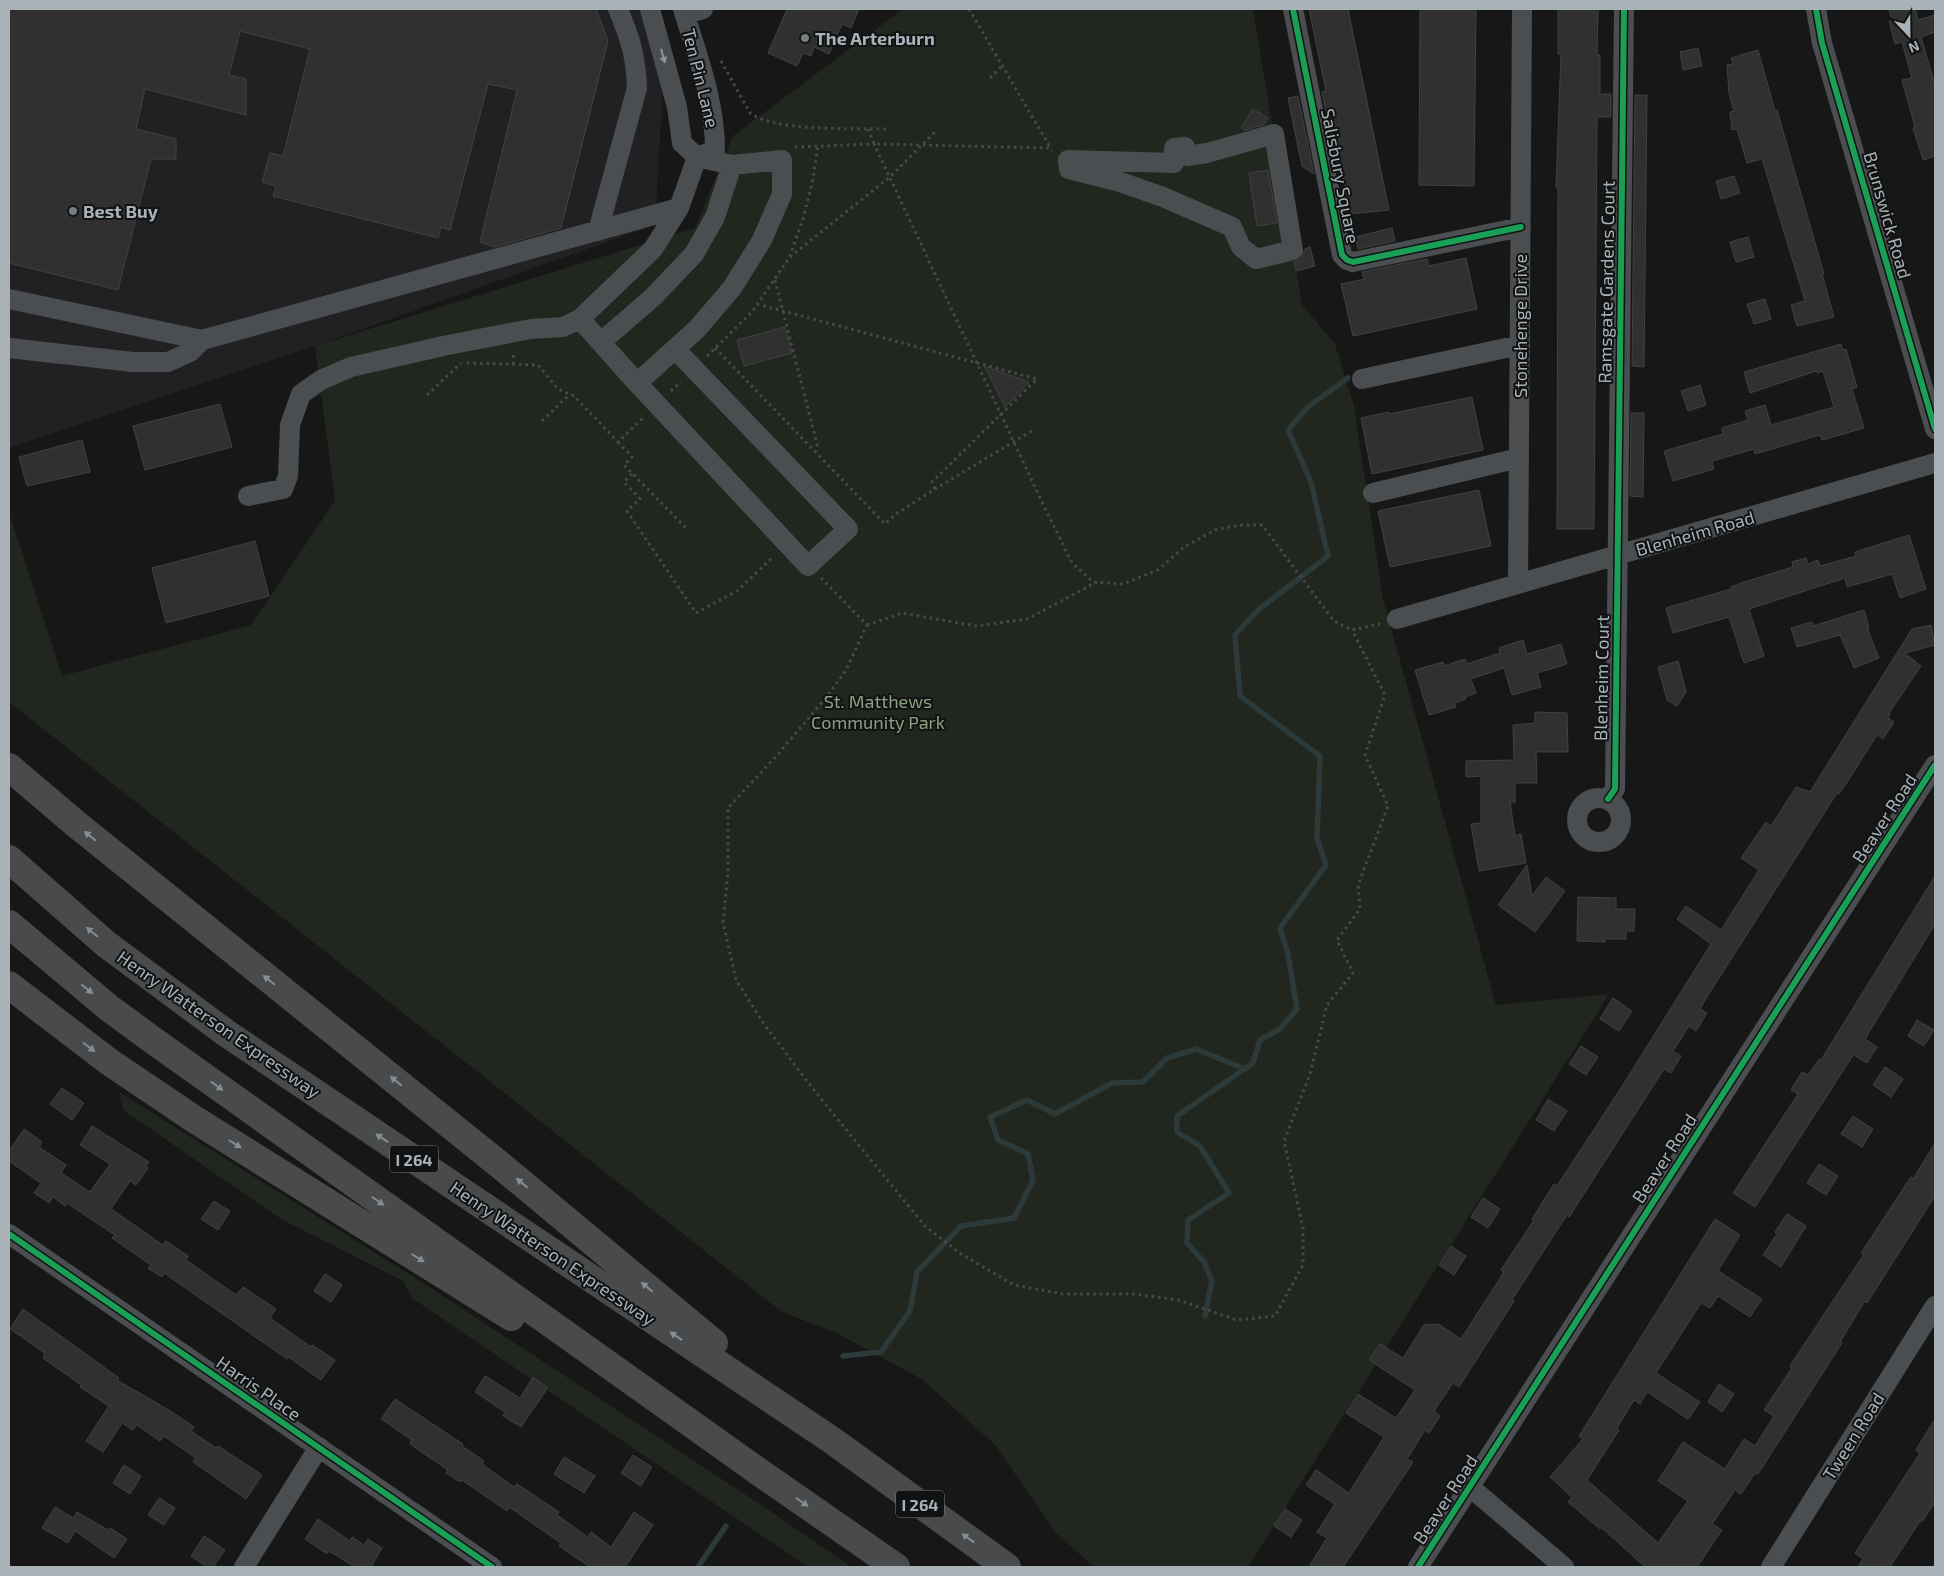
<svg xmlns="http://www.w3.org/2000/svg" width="1944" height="1576" viewBox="0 0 1944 1576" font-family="'Exo 2',sans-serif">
<rect width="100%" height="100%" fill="#171717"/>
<path fill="#212123" d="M9,9H643L663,84L655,225L315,346L9,448Z"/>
<path fill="#21261f" d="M903,9H1253L1302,305L1335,344L1354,406L1383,599L1496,1005L1609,994L1248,1567H1094L1056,1533L995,1445L923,1380L837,1333L782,1312L9,702V512L62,676L251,625L335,501L315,346L695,228L733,136Z
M119,1092L431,1288L766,1508L851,1567H808L412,1298L403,1281L281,1219L123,1110Z"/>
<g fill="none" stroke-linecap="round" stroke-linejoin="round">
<path stroke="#2d3a3a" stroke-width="5.5" d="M1205,1316L1212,1281L1204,1262L1187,1243L1188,1220L1229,1193L1200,1146L1177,1132V1116L1253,1063L1260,1040L1280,1029L1297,1009L1288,954L1280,928L1326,865L1317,838L1320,756L1240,696L1235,635L1258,610L1328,556L1311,482L1288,430L1309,406L1348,378
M843,1356L881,1352L910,1311L917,1272L961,1226L1014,1218L1033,1180L1028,1154L998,1140L990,1117L1027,1100L1055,1114L1112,1083L1143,1082L1167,1058L1196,1049L1245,1069
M698,1567L726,1526"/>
</g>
<path fill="#303031" stroke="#3f4243" d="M9,9H596L608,41L561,228L495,247L480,242L517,90L488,84L450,230L441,227L438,238L273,196L276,186L262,182L270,153L283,156L310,49L240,31L229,75L246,79V115L145,89L136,129L176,139V159H151L118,290L9,263Z
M787,9H859L851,28L842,24L829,54L814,47L811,56L803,53L797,66L768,53Z
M1309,9H1348L1389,210L1351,214L1342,172L1338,173L1322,92L1326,91Z
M1420,9H1476L1474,186L1419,185Z
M1558,9H1598L1597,55H1600V94H1611V117H1597L1594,529H1557L1558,187H1556L1561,54H1558Z
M1889,9H1915L1918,20L1935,15V32L1921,37L1935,85V156L1923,160L1913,128L1915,127L1902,80L1912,78L1902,42L1895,44L1889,21L1892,20Z
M1698,48L1702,66L1683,70L1680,52Z
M1758,50L1775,111L1777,110L1824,274H1822L1834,317L1797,326L1791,305L1805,301L1762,159L1747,163L1737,129L1732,130L1730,112L1734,111L1729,93L1727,65L1733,64L1731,58Z
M1635,95H1647L1644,367L1632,366Z
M1298,96L1314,174L1302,166L1288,98Z
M1253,109L1268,118L1263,125L1245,130L1241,128Z
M1268,170L1277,223L1257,226L1249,173Z
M1734,176L1740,193L1721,199L1716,181Z
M1392,228L1395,241L1358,249L1355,237Z
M1748,237L1754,257L1736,262L1730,242Z
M1310,247L1315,266L1296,271L1294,262L1301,258L1305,249Z
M1466,258L1477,309L1353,336L1341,284L1364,279L1362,272L1400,264L1427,259L1429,266Z
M1765,299L1771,319L1754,324L1747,304Z
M785,327L792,353L744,366L737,340Z
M1841,344L1843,350L1846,349L1857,387L1852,389L1864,428L1822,440L1820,435L1755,454L1754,449L1712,461L1714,469L1673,481L1664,451L1723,434L1722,428L1748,420L1745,411L1765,405L1771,425L1834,407L1823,371L1817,373L1816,371L1750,393L1744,372Z
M984,366L1029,382L1005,407Z
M1700,385L1706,405L1688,411L1681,391Z
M1472,397L1483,450L1372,474L1361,418L1389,412V414Z
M220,404L232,447L145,470L133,426Z
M1631,413H1644L1643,497L1630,496Z
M82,440L90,472L27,486L19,457Z
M1479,490L1491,546L1390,567L1378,511Z
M1909,535L1926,589L1900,598L1892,574L1847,587L1845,578L1749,609L1764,656L1744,663L1729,617L1673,633L1666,608L1731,589V587L1744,582L1793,567L1792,562L1806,558L1808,564L1818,560L1820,566L1856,556L1855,552Z
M255,541L269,596L166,623L152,568Z
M1864,610L1869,628H1867L1879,658L1854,668L1840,635L1797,647L1791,628L1812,622L1813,626Z
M1931,625L1935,645L1905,653L1921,666L1889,713L1890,714L1888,718L1894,722L1883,739L1877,735L1846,784L1839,794L1837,793L1705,1000L1700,1009L1707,1013L1696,1031L1689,1026L1673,1051L1681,1056L1671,1073L1664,1069L1569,1217L1567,1215L1528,1275L1512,1300L1514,1301L1459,1387L1453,1383L1434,1411L1440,1416L1429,1433L1425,1430L1407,1459L1413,1462L1343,1567H1309L1327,1538L1317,1532L1335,1504L1306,1485L1316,1470L1349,1493L1384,1437L1346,1413L1358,1394L1396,1418L1415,1390L1369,1360L1380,1344L1403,1358L1424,1325L1438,1324L1461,1339L1504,1272L1501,1270L1534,1220L1532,1219L1554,1184L1557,1186L1621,1088L1711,944L1677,919L1686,906L1721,930L1759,870L1741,858L1766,822L1771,826L1796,787L1810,792L1912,629Z
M1523,640L1527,654L1561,644L1567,664L1537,673L1541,687L1512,695L1504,668L1471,679L1476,693L1465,697L1466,699L1455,703L1456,707L1429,715L1415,670L1443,662L1444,666L1465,659L1467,664L1500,653L1499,648Z
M1678,661L1686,692L1677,706L1667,700L1658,667Z
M1535,712L1567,713L1568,752H1536L1537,783H1515V802H1510L1515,836L1521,834L1526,863L1479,871L1471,824L1481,823V776L1466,777V761L1514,760L1513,725L1535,723Z
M1527,865L1532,896L1546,877L1565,891L1535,932L1498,905Z
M1935,876V924L1865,1039L1877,1047L1867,1063L1854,1055L1852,1057L1755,1207L1733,1193L1798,1094L1791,1090L1802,1072L1808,1075L1819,1059L1821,1060Z
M1578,897L1616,898V909H1635L1634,931H1626V939H1605V942L1577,941Z
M1613,998L1632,1011L1619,1031L1600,1019Z
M1917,1020L1934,1030L1924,1046L1908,1036Z
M1581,1046L1598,1057L1586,1075L1569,1064Z
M1885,1067L1903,1079L1891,1097L1873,1085Z
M62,1088L84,1103L72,1120L50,1104Z
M1548,1099L1567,1111L1554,1131L1536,1120Z
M1853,1116L1873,1129L1862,1147L1841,1134Z
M92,1126L149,1162L146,1167L148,1168L136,1185L130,1181L111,1209L163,1245L166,1241L188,1256L186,1260L236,1295L243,1287L276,1309L270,1318L311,1347L312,1345L335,1360L321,1380L288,1357L287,1359L164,1273L162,1277L148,1268L151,1265L112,1238L115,1235L67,1203L65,1206L53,1197L49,1203L34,1193L41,1183L9,1161V1151L24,1129L42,1142L39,1147L66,1165L61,1173L90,1192L110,1164L80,1145Z
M1935,1143V1196L1867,1303L1865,1301L1840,1342L1842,1343L1758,1474L1755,1473L1741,1494L1735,1490L1712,1524L1722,1530L1697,1567H1645L1601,1527L1600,1529L1568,1502L1572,1497L1550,1477L1583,1439L1579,1436L1715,1219L1740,1235L1718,1271L1762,1299L1750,1317L1718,1296L1710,1308L1701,1303L1656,1373L1700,1402L1688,1419L1647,1392L1640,1404L1634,1400L1617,1428L1619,1430L1587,1480L1658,1543L1688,1501L1658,1481L1683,1442L1725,1469L1744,1439L1755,1446L1774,1416L1764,1410L1792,1368L1790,1366L1864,1254L1861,1253L1911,1177L1913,1179Z
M1819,1164L1838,1176L1826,1195L1807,1183Z
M1483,1198L1500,1209L1488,1228L1471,1217Z
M214,1201L230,1211L218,1230L201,1219Z
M1787,1214L1806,1226L1781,1267L1763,1255L1777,1234L1775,1232Z
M1451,1246L1466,1256L1454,1275L1439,1265Z
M325,1274L342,1285L331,1302L314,1291Z
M23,1309L119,1378L117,1380L172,1412L194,1427L191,1431L216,1448L218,1446L262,1475L246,1499L193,1462L196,1458L164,1436L160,1441L137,1425L133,1430L122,1423L103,1452L86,1441L109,1406L80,1387L81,1385L43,1358L45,1353L10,1329Z
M485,1376L520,1398L533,1377L547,1387V1389L521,1427L503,1416L505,1412L475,1392Z
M1719,1384L1734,1394L1722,1412L1708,1402Z
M395,1399L463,1444L462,1446L484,1461L482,1464L514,1487L517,1484L559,1512L557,1515L588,1537L591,1532L611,1547L634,1512L653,1525L625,1567H590L559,1546L561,1543L509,1507L507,1511L462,1480L460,1482L446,1473L448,1470L410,1444L412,1440L381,1419Z
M1935,1419V1502L1922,1522L1920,1521L1890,1567H1858L1863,1559L1855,1553L1920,1453L1916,1450Z
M633,1455L652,1467L641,1486L621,1473Z
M564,1457L595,1476L584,1493L554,1474Z
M124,1465L141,1476L130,1494L113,1483Z
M159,1498L175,1508L164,1525L148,1515Z
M55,1507L73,1518L77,1512L108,1530L110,1528L127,1539L114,1558L75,1531L68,1543L42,1528Z
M1285,1509L1302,1520L1291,1537L1274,1526Z
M318,1519L350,1541L352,1537L364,1545L368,1539L382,1548L371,1567H355L329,1551L327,1554L305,1539Z
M204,1536L225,1550L213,1567H207L191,1556Z"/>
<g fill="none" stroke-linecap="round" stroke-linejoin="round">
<path stroke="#474a4b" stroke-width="3" stroke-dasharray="2.5 4" stroke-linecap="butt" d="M969,9L1050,147
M721,61L750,113C775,132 855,128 888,129
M990,78L1002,66
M868,129L874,144L1050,148L1052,151
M795,147L874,144L1042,502L1072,563L1093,582L1123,584L1158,570L1184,547L1217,529L1242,525H1262L1334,621L1352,630L1380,624
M790,257L890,177L935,132
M775,280L817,444L816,452
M757,304L1037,379L932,482L935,489
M715,348L885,524L896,514L935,489L1035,429
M707,356L752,312L789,258L803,219L812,184L818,146
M467,363L538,365L558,389L574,396L618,442L643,418
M513,364L514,352
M671,391L681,382
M427,395L461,363
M542,421L569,395
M618,442L632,457L624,465L686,528
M632,474L624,482L640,499L627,511L696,613L737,591L774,556
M821,578L867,625L846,670L829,694L779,753L728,808V873L723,922L736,980L764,1024L813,1089L925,1226L961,1254L1014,1285L1063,1294H1133L1178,1300L1237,1320L1275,1316L1303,1265V1228L1284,1141L1310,1074L1327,1005L1353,973L1337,940L1360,909L1358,885L1388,806L1365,755L1385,695L1352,630
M867,625L902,613L976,626L1027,619L1097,582"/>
<path stroke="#4b4e50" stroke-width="20" d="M650,9L677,107L682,143L697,157
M683,9C697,55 715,101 715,150L697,157
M1293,9L1342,255L1347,260L1353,262L1521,227
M1816,9L1822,43L1935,429
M685,14L703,9
M1274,134L1293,250L1256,259L1241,247L1232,227L1163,197L1120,182L1069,169L1068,160L1174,163V148L1185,147L1187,156L1207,153Z
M679,208L653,249L580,319L637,383L697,329L732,288L762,240L782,194V160L732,165L697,157
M598,231L637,88C636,56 630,38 618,9
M9,299L202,340L679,208L697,157
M601,342L652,298L694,254L715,217L732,165
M9,348L133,362H168L190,352L202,340
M1362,379L1520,345
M637,383L808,566L848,529L675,349
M1373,493L1519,458
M248,496L283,489L288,476L290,425L301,394L321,380L351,367L448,345L531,329L563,327L580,319
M1518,584L1522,9
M1397,619L1935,463
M1577 820a22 22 0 1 1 44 0a22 22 0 1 1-44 0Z
M1608,799L1615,789L1624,9
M9,1234L492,1567
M1470,1487L1564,1567
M244,1567L319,1447
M1418,1567L1935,765
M1771,1567L1935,1306"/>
<path stroke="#484a4c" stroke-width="28" d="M9,767L76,824L500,1165L714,1343
M9,859L106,944L226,1033L833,1441L1007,1567
M9,924L109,1008L154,1041L762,1474L896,1567
M9,985L108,1061L194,1119L511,1317"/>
<g stroke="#111213" stroke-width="9">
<path id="cycleway" d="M1293,9L1342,255L1347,260L1353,262L1521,227
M1816,9L1822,43L1935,429
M1608,799L1615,789L1624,9
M9,1234L492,1567
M1418,1567L1935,765"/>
</g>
<use href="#cycleway" stroke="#1a9f57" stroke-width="6"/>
</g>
<defs><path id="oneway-solid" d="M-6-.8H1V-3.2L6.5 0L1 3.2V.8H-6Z" transform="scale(1.25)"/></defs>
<use fill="#8d9598" href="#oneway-solid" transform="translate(663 56) rotate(75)"/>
<g fill="#878e92">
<use href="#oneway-solid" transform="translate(90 836) rotate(-141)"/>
<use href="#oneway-solid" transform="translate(92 932) rotate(-140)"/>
<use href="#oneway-solid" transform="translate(269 980) rotate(-141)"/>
<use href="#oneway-solid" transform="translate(87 989) rotate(39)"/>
<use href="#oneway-solid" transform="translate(89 1047) rotate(37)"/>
<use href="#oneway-solid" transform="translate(396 1081) rotate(-141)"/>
<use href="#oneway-solid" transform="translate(217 1086) rotate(36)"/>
<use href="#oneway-solid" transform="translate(382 1138) rotate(-146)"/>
<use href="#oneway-solid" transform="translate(235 1144) rotate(32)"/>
<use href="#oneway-solid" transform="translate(522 1183) rotate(-140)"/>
<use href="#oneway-solid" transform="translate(378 1201) rotate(35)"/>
<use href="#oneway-solid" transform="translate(418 1258) rotate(32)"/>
<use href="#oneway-solid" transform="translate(647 1287) rotate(-140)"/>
<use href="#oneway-solid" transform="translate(676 1336) rotate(-146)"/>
<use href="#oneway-solid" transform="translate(802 1502) rotate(35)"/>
<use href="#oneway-solid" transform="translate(968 1538) rotate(-144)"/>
</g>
<g fill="#767c7f" stroke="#111213" stroke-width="2">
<circle cx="805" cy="38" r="5"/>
<circle cx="73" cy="211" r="5"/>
</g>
<g text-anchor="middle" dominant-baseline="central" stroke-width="4" stroke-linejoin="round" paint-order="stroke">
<g fill="#111213" stroke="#7b8386" stroke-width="1">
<rect x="390" y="1145.5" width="48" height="27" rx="4"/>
<rect x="896" y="1490.5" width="48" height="27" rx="4"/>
</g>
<g font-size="16" font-weight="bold" fill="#a9b3b7">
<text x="414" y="1159">I 264</text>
<text x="920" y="1504">I 264</text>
</g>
<g font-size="18" font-weight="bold" fill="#a9b3b7" stroke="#111213" text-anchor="start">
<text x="815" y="38">The Arterburn</text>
<text x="83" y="211">Best Buy</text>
</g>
<g font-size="18" fill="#a9b3b7" stroke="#111213">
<text transform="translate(701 78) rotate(76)">Ten Pin Lane</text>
<text transform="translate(1341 176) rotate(79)">Salisbury Square</text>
<text transform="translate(1888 215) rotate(74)">Brunswick Road</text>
<text transform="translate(1606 282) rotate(-89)">Ramsgate Gardens Court</text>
<text transform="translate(1520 326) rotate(-90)">Stonehenge Drive</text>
<text transform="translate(1695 533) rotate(-16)">Blenheim Road</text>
<text transform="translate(1601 678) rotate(-89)">Blenheim Court</text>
<text transform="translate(1884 818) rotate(-57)">Beaver Road</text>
<text transform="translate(219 1024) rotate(35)">Henry Watterson Expressway</text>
<text transform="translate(1664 1158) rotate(-57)">Beaver Road</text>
<text transform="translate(553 1253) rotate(34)">Henry Watterson Expressway</text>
<text transform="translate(259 1388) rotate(35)">Harris Place</text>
<text transform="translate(1853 1436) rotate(-58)">Tween Road</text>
<text transform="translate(1445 1499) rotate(-57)">Beaver Road</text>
</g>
<g font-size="18" fill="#8ca181" stroke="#111213">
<text x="878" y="701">St. Matthews<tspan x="878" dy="21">Community Park</tspan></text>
</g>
</g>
<rect width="1944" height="1576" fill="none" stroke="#a9b3b7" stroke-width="20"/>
<g transform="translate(1909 35) rotate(158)" stroke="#111213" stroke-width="4" paint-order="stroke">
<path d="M0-4L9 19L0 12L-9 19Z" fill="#a9b3b7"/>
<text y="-8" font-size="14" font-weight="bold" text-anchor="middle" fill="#a9b3b7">N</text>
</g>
</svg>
